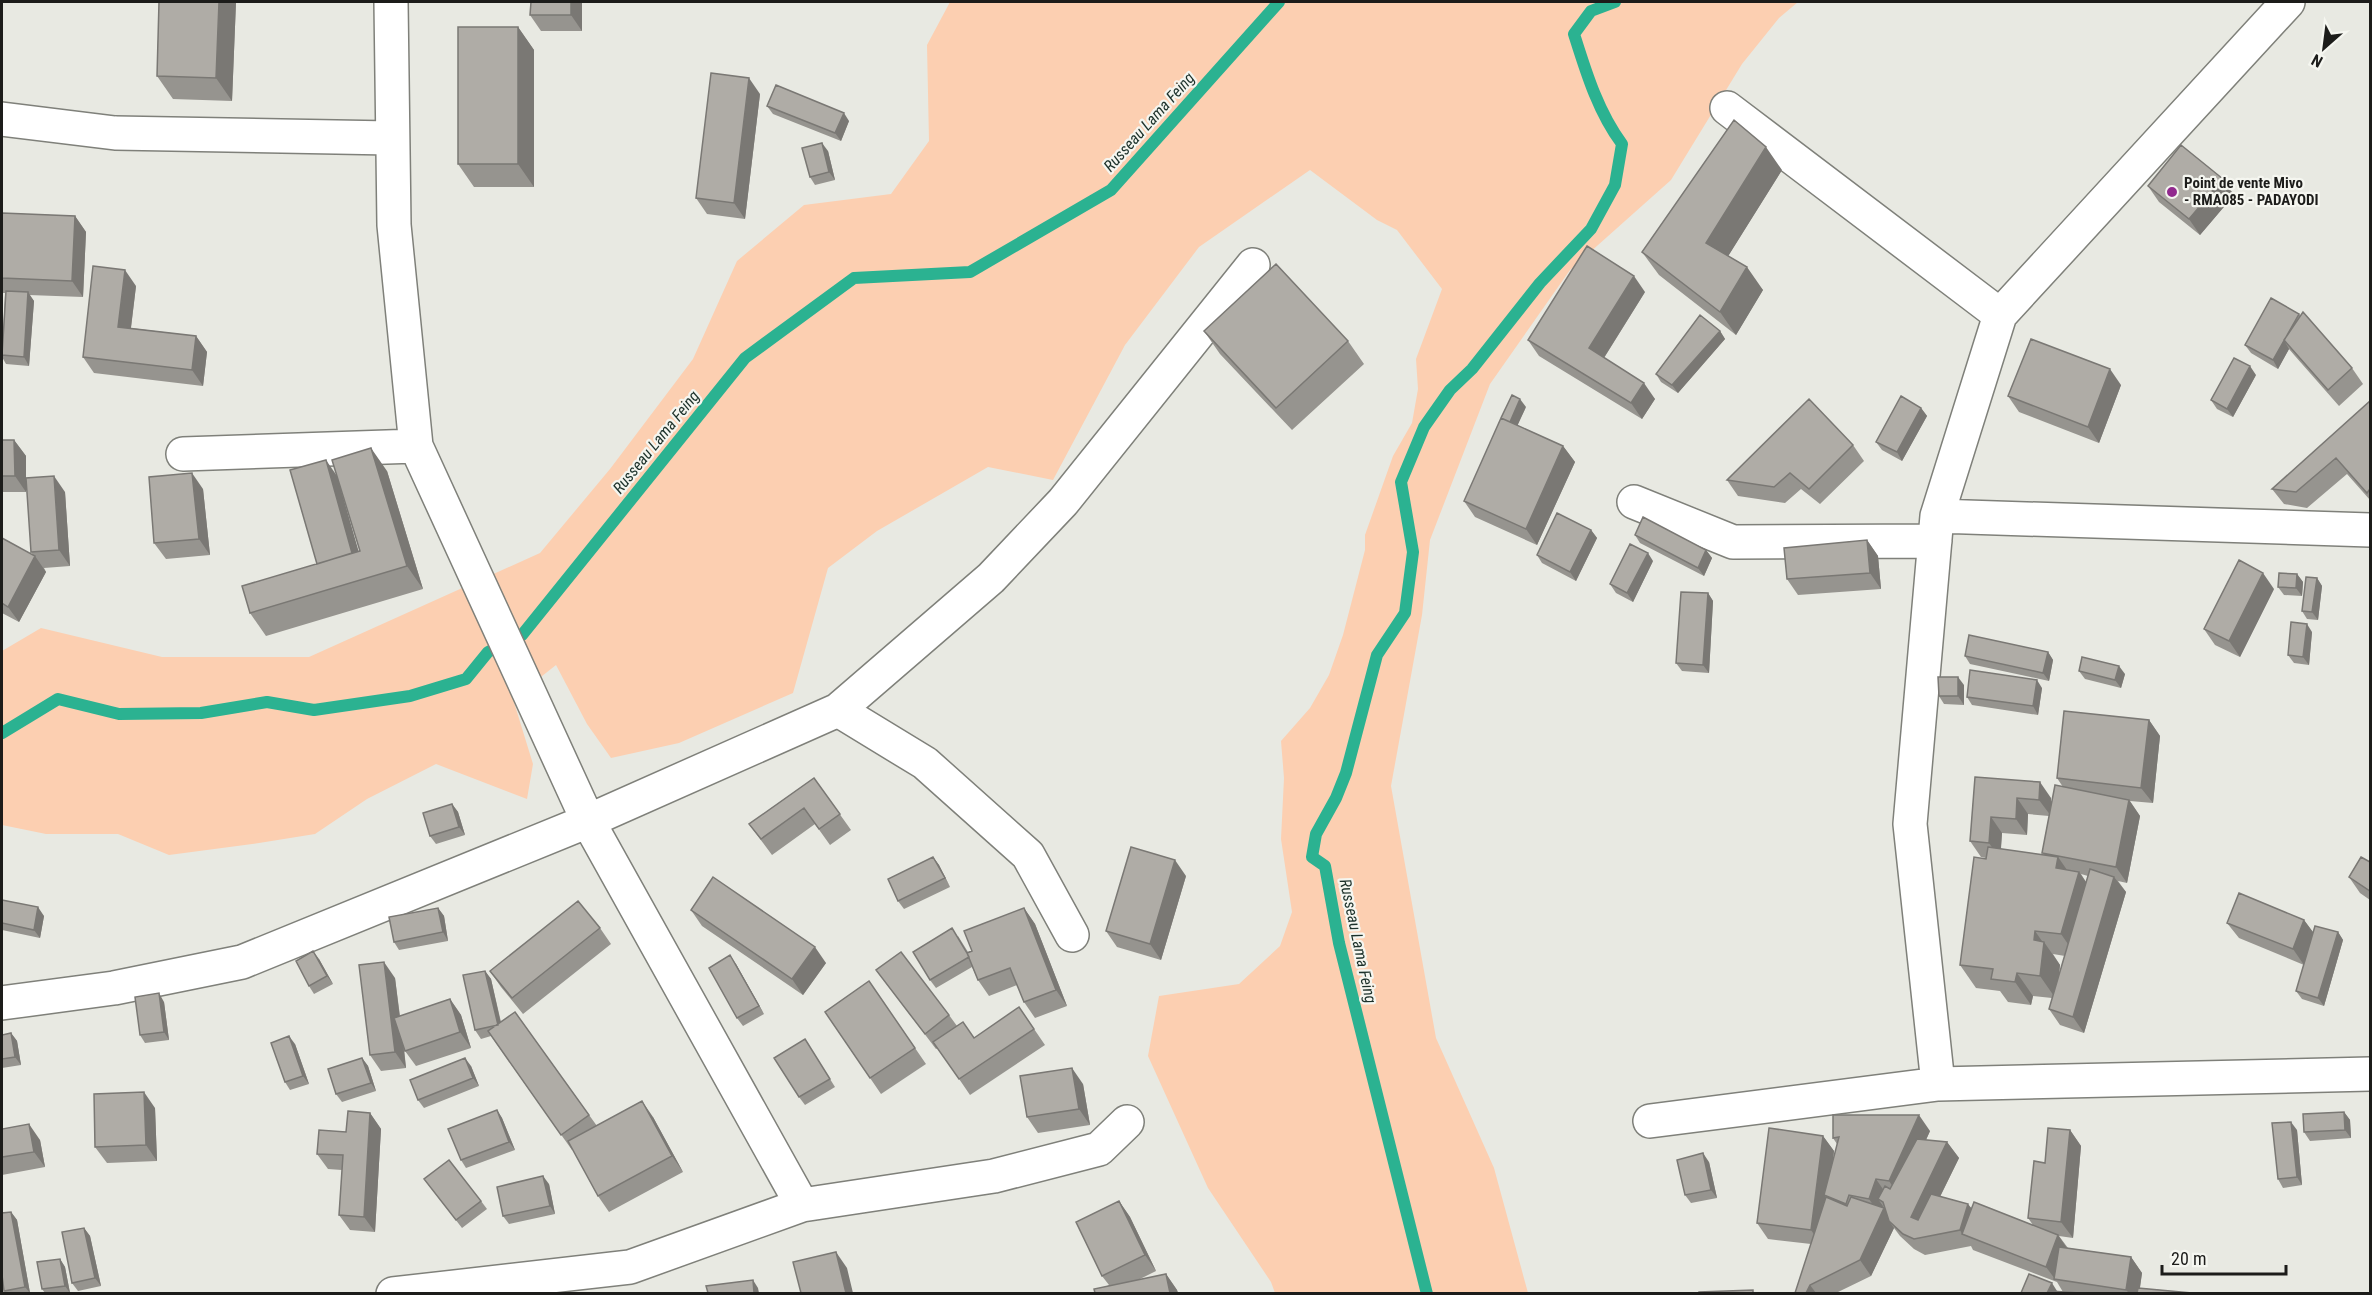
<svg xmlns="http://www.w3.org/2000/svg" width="2372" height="1295" viewBox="0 0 2372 1295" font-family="'Roboto Condensed',sans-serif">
<rect width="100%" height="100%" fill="#e8e9e2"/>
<path fill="#fccfb1" d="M950,2H1798L1779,18L1742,64L1671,180L1570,270L1490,384L1430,540L1422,615L1391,786L1436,1038L1494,1168L1528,1293H1275L1271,1282L1208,1188L1148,1056L1159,996L1239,984L1280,946L1292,912L1281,839L1284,778L1281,741L1310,708L1329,675L1343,635L1365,550V535L1393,456L1412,423L1418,389L1416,359L1442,289L1397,230L1377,220L1310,170L1199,247L1125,345L1053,480L988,467L877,531L828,568L793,693L679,743L611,758L587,724L556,665L513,699L533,764L527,799L436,764L367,799L315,834L259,843L169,855L118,834H46L2,825V651L41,628L162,657H309L540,553L610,469L693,359L737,261L804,205L891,194L929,141L927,45Z"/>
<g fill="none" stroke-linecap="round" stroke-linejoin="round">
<path stroke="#2bb291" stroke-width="12" d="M2,733L58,699L119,714L201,713L267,702L314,710L410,696L466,679L488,652L522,635L745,358L854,278L970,272L1111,190L1279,2
M1427,1294L1339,943L1325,866L1312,857L1316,834L1336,798L1346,773L1377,655L1405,613L1413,552L1401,482L1424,427L1450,390L1472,369L1540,283L1591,229L1615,185L1622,144C1598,112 1586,72 1574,34L1591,11L1615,2"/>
<g stroke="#7f807a" stroke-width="36">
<path id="minor" d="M391,2L394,225L416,446L588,821L802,1205L630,1267L393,1294
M1727,108L2000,315
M2,119L115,133L391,138
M183,454L416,446
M1634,502L1733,542L1935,541
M1937,516L2370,530
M838,710L991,578L1063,502L1253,265
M2,1003L114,988L242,962L588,821L838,710L925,763L1028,855L1072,935
M1938,1084L1910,824L1937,516L2000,315L2288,2
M1650,1121L1938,1084L2370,1074
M802,1205L994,1176L1099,1149L1127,1122"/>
</g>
<use href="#minor" stroke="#fff" stroke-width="33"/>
</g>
<path fill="#96948f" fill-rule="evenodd" d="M159,2H236L232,101L173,99L157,76Z
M531,2H582V31H541L530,15Z
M518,27L534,50V187H474L458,164Z
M760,94L745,219L707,214L696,198Z
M767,106L849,121L841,141L773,114Z
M828,151L835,180L815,185L810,177Z
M1782,170L1728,256L1763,290L1736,335L1659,275L1642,252Z
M2148,186L2234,195L2200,235L2159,202Z
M2,213L75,216L86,232L83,297L29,295L34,301L29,366L6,364L2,357L5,293H2Z
M136,286L131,328L196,336L207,352L203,386L94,373L83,357Z
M1645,292L1604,358L1655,399L1642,419L1539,356L1528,340Z
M2299,314L2352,368L2363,384L2339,406L2295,356L2289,349L2278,369L2251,353L2245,345Z
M1204,331L1348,341L1364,364L1292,430L1220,354Z
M1720,331L1725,339L1678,393L1661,382L1656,374Z
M2256,375L2233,417L2217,409L2211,400Z
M2121,385L2099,443L2019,412L2008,396Z
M2370,401V500L2347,474L2307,508L2284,504L2272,489Z
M1526,407L1517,425L1563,446L1575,462L1537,545L1475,517L1464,501Z
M1921,408L1927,416L1902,461L1882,450L1876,442Z
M2,440H14L26,456V492H2Z
M1853,445L1864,461L1820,504L1801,489L1785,503L1738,496L1727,480Z
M387,471L423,589L266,636L250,613L317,564L337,476L358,551H360Z
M203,489L210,555L166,559L154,543Z
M65,492L70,566L44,568L46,572L19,622L2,613V538L33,555L31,552Z
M1591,530L1597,538L1576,581L1542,563L1537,555Z
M1635,535L1706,550L1712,558L1704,576L1640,543Z
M1867,540L1878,556L1881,589L1798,595L1787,579Z
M1653,561L1633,602L1616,593L1610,584Z
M2297,574L2303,582L2302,596L2284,595L2278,587Z
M2317,578L2322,586L2318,620L2307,619L2302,611Z
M2274,589L2240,657L2215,645L2204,629Z
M1708,593L1713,601L1709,673L1682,671L1676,663Z
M2312,632L2309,665L2294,663L2288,655Z
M2048,652L2053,660L2049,681L1970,664L1965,656Z
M2079,671L2125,674L2121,688L2085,679Z
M1964,685V705L1944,704L1939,696Z
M2042,688L2038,715L1972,705L1967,697Z
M2149,720L2160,736L2153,803L2130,801L2140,816L2127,883L2118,881L2126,892L2084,1033L2060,1025L2049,1009L2052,998L2033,996L2031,1005L2008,1002L2000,991L1976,988L1960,965L1986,858L1981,857L1970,841L1975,777L2051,798V806L2063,787L2057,778ZM2028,814L2049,816L2042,853L2044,855L2001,849L2002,833L2027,835ZM2081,874L2088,876L2086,882ZM2053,954L2065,956L2059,974L2060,965Z
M814,778L851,830L830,845L815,824L772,855L749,824Z
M452,804L458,812L465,835L436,844L430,836Z
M933,857L939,865L950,887L904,909L898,901Z
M2370,862V900L2360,893L2349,877Z
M1186,876L1161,960L1117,947L1106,931Z
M2,900L44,916L40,938L2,930Z
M438,908L444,916L448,941L399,950L394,942Z
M1024,908L1035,924L1067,1006L1035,1018L1024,1002L1017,985L989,996L978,980L972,967L936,988L930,980L958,936L968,952L972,951Z
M691,910L826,963L803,995L702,926Z
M2304,920L2313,932H2338L2343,940L2324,1006L2302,999L2296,991L2304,965L2239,938L2227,923Z
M600,928L611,944L523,1014L501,987L490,971Z
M319,959L333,984L314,994L309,986Z
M736,964L764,1014L743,1026L737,1018Z
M876,970L949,1015L957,1026L975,1038L1019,1007L1045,1045L970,1095L938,1048L936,1049Z
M485,971L491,979L501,1022L515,1012L597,1126L653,1117L683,1172L609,1212L598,1196L573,1150H572L491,1036L481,1039L475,1030Z
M395,978L400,1016L450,999L461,1015L471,1048L416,1066L405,1051L404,1047L406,1068L381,1071L370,1055Z
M869,981L926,1064L881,1094L825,1012Z
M164,1002L169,1040L145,1043L140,1035Z
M11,1033L17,1041L21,1065L2,1068V1035Z
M805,1039L835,1087L805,1105L799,1097Z
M295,1044L309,1084L290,1090L285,1082Z
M362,1058L368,1066L376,1091L342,1102L336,1094Z
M471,1066L479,1086L424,1108L418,1100Z
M1083,1084L1090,1125L1038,1133L1027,1117Z
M155,1108L157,1161L107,1163L95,1147Z
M497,1110L502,1118L515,1150L466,1168L461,1160Z
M2344,1112L2350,1120L2351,1138L2310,1141L2304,1132Z
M370,1113L381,1129L375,1232L350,1230L339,1215L342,1170L328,1169L317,1154L346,1132Z
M2,1129L40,1140L45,1167L2,1175Z
M2070,1130L2081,1146L2073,1238L2059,1236L2068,1248L2131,1257L2142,1273L2140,1288L2192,1293H2021L2057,1291L2063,1292L2057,1282L1973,1250L1971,1246L1925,1255L1914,1249L1900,1236L1894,1228L1871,1276L1836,1293H1795L1811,1244L1768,1239L1757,1223L1823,1136L1834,1151L1833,1162L1837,1144L1833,1138L1930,1131L1926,1140L1947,1142L1959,1158L1940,1197L1972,1208L2033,1225L2028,1218L2045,1163Z
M2297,1130L2302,1185L2283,1188L2278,1179Z
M1709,1162L1717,1198L1691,1203L1685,1195Z
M424,1179L481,1201L487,1209L462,1228Z
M549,1184L555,1214L509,1224L503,1216Z
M1119,1201L1130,1217L1156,1271L1138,1280L1166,1274L1177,1290L1178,1293H1095L1109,1285L1102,1276Z
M11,1212L17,1220L30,1293H6L4,1291Z
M84,1228L90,1236L101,1286L78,1291L72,1283Z
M60,1259L65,1267L70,1293H45L42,1289Z"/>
<path fill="#7a7874" d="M219,2H236L232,101L216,78Z
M571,2H582V31L571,15Z
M518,27L534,50V187L518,164Z
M749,78L760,94L745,219L734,203Z
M844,113L849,121L841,141L835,133Z
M822,143L828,151L835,180L829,172Z
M1766,147L1782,170L1722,266L1706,243Z
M2223,179L2234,195L2200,235L2189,219Z
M75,216L86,232L83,297L72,281Z
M1747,267L1763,290L1736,335L1720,312Z
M125,270L136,286L129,343L118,327Z
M1634,276L1645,292L1600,364L1589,348Z
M28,292L34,301L29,366L24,357Z
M1720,331L1725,339L1678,393L1672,385Z
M196,336L207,352L203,386L192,370Z
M2284,340L2289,349L2278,369L2273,360Z
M2250,366L2256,375L2233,417L2227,409Z
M2110,369L2121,385L2099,443L2088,427Z
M1644,383L1655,399L1642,419L1631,403Z
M1520,399L1526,407L1515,431L1509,423Z
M1921,408L1927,416L1902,461L1897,452Z
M14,440L26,456V492L15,476Z
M1563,446L1575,462L1537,545L1526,529Z
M371,448L387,471L423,589L407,566Z
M326,460L337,476L364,570L352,554Z
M192,473L203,489L210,555L199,539Z
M54,476L65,492L70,566L59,550Z
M1591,530L1597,538L1576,581L1570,572Z
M1867,540L1878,556L1881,589L1870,573Z
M1706,550L1712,558L1704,576L1698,568Z
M1648,553L1653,561L1633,602L1627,593Z
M35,556L46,572L19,622L8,607Z
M2263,573L2274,589L2240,657L2229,641Z
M2297,574L2303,582L2302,596L2296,588Z
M2317,578L2322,586L2318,620L2312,612Z
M1708,593L1713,601L1709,673L1703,665Z
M2307,624L2312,632L2309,665L2303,657Z
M2048,652L2053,660L2049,681L2043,673Z
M2119,666L2125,674L2121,688L2115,680Z
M1958,677L1964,685V705L1958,696Z
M2037,680L2042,688L2038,715L2033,706Z
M2149,720L2160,736L2153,803L2141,788Z
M2040,782L2051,798V816L2039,800Z
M2017,798L2028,814L2027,835L2016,819Z
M2129,800L2140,816L2127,883L2116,867Z
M452,804L458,812L465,835L459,827Z
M1991,817L2002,833L2000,859L1989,843Z
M933,857L939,865L950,887L945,878Z
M2058,857L2074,880L2056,868Z
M1175,860L1186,876L1161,960L1150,944Z
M2079,872L2095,895L2077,957L2061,934Z
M2114,877L2126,892L2084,1033L2073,1017Z
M38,907L44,916L40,938L34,930Z
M438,908L444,916L448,941L443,932Z
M1024,908L1035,924L1067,1006L1056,990Z
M2304,920L2315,935L2304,965L2293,949Z
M2035,931L2044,944V942L2060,965L2056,999L2040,976L2034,940Z
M2338,932L2343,940L2324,1006L2318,998Z
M815,947L826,963L803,995L792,979Z
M313,951L319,959L333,984L327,976Z
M730,955L736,964L764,1014L759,1006Z
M384,962L395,978L406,1068L395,1052Z
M485,971L491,979L503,1033L498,1025Z
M2017,973L2033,996L2031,1005L2015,982Z
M159,993L164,1002L169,1040L164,1032Z
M450,999L461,1015L471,1048L460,1032Z
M11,1033L17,1041L21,1065L15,1057Z
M289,1036L295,1044L309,1084L303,1076Z
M362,1058L368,1066L376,1091L371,1083Z
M465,1058L471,1066L479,1086L473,1078Z
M1072,1068L1083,1084L1090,1125L1079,1109Z
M144,1092L155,1108L157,1161L146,1145Z
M642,1101L653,1117L683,1172L672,1156Z
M497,1110L502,1118L515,1150L509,1142Z
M2344,1112L2350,1120L2351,1138L2345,1130Z
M370,1113L381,1129L375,1232L364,1217Z
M1919,1115L1930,1131L1900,1197L1889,1181Z
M2291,1122L2297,1130L2302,1185L2297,1177Z
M29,1124L40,1140L45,1167L34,1152Z
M2070,1130L2081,1146L2073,1238L2061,1222Z
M1823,1136L1834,1151L1828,1196L1824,1195L1828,1200L1822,1246L1811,1230Z
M1947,1142L1959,1158L1922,1233L1911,1217Z
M1703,1153L1709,1162L1717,1198L1711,1190Z
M543,1176L549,1184L555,1214L550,1206Z
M1876,1179L1887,1195L1883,1202L1878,1199L1883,1206L1880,1215L1869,1199Z
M1119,1201L1130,1217L1156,1271L1145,1255Z
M1968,1204L1980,1219L1962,1234L1960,1230Z
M1884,1208L1896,1224L1889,1221L1894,1228L1871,1276L1860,1260Z
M11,1212L17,1220L30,1293L25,1287Z
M84,1228L90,1236L101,1286L95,1278Z
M2058,1235L2069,1251L2055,1279L2046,1267Z
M836,1252L847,1268L853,1293H846Z
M2131,1257L2142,1273L2139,1293H2129L2126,1290Z
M60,1259L65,1267L70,1293L65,1286Z
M1166,1274L1177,1290L1178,1293H1170Z
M753,1280L758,1288L759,1293H754Z
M2052,1283L2057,1291L2056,1293H2047Z
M1810,1285L1816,1293H1806Z"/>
<path fill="#afaca6" stroke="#7a7874" stroke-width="1.5" d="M159,2H219L216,78L157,76Z
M531,2H571V15H530Z
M458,27H518V164H458Z
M711,73L749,78L734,203L696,198Z
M776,85L844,113L835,133L767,106Z
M1734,120L1766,147L1706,243L1747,267L1720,312L1642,252Z
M822,143L829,172L810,177L802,148Z
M2181,145L2223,179L2189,219L2148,186Z
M2,213L75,216L72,281L2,278Z
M1587,246L1634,276L1589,348L1644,383L1631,403L1528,340Z
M1276,264L1348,341L1276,408L1204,331Z
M93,266L125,270L118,327L196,336L192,370L83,357Z
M6,291L28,292L24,357L2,355Z
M2271,298L2299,314L2273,360L2245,345Z
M2303,312L2352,368L2328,390L2284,340Z
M1700,315L1720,331L1672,385L1656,374Z
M2031,339L2110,369L2088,427L2008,396Z
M2234,358L2250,366L2227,409L2211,400Z
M1512,395L1520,399L1510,422L1501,418Z
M1901,396L1921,408L1897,452L1876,442Z
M1809,399L1853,445L1809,489L1790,473L1774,487L1727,480Z
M2370,401V489L2367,493L2336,458L2296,492L2272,489Z
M1501,418L1563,446L1526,529L1464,501Z
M2,440H14L15,476H2Z
M371,448L407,566L250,613L242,586L360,551L332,460Z
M326,460L352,553L317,564L290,470Z
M192,473L199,539L154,543L149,477Z
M54,476L59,550L31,552L26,478Z
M1557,513L1591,530L1570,572L1537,555Z
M1643,517L1706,550L1698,568L1635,535Z
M2,538L35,556L8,607L2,603Z
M1867,540L1870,573L1787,579L1784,548Z
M1630,544L1648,553L1627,593L1610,584Z
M2239,560L2263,573L2229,641L2204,629Z
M2279,573L2297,574L2296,588L2278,587Z
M2306,577L2317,578L2312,612L2302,611Z
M1681,592L1708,593L1703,665L1676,663Z
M2291,622L2307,624L2303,657L2288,655Z
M1969,635L2048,652L2043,673L1965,656Z
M2082,657L2119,666L2115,680L2079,671Z
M1970,670L2037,680L2033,706L1967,697Z
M1938,677H1958V696H1939Z
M2064,711L2149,720L2141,788L2057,778Z
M1975,777L2040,782L2039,800L2017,798L2016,819L1991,817L1989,843L1970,841Z
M814,778L840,814L819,829L804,808L761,839L749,824Z
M2055,785L2129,800L2116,867L2042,853Z
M452,804L459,827L430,836L423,813Z
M1131,847L1175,860L1150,944L1106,931Z
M1988,847L2058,857L2056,868L2079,872L2061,934L2035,931L2034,940L2044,942L2040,976L2017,973L2015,982L1991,979L1993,969L1960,965L1974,857L1986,859Z
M933,857L945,878L898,901L888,879Z
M2361,857L2370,862V891L2349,877Z
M2090,869L2114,877L2073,1017L2049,1009Z
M713,877L815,947L792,979L691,910Z
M2239,893L2304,920L2293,949L2227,923Z
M2,900L38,907L34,930L2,923Z
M578,901L600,928L512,998L490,971Z
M438,908L443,932L394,942L389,917Z
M1024,908L1056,990L1024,1002L1010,968L978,980L967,953L972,951L964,931Z
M2315,926L2338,932L2318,998L2296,991Z
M952,928L967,953L969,957L930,980L913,952Z
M313,951L327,976L309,986L296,961Z
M901,952L949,1015L925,1034L876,970Z
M730,955L759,1006L737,1018L709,968Z
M384,962L395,1052L370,1055L359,965Z
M485,971L498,1025L475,1030L463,975Z
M869,981L915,1048L870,1078L825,1012Z
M159,993L164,1032L140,1035L135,997Z
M450,999L460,1032L405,1051L394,1018Z
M1019,1007L1034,1029L959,1079L933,1042L963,1022L974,1038Z
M515,1012L589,1115L561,1135L488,1031Z
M11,1033L15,1057L2,1059V1035Z
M289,1036L303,1076L285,1082L271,1043Z
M805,1039L830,1079L799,1097L774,1058Z
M362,1058L371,1083L336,1094L328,1069Z
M465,1058L473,1078L418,1100L410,1080Z
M1072,1068L1079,1109L1027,1117L1020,1076Z
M144,1092L146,1145L95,1147L94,1094Z
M642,1101L672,1156L598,1196L568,1141Z
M497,1110L509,1142L461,1160L448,1129Z
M348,1111L370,1113L364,1217L339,1215L343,1155L317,1154L319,1130L346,1132Z
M2344,1112L2345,1130L2304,1132L2303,1114Z
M1833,1115H1919L1889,1181L1876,1179L1869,1199L1849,1195L1846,1204L1824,1195L1839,1137L1833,1138Z
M2291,1122L2297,1177L2278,1179L2272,1123Z
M29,1124L34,1152L2,1157V1129Z
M1769,1128L1823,1136L1811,1230L1757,1223Z
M2048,1128L2070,1130L2061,1222L2028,1218L2034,1161L2045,1163Z
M1917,1139L1947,1142L1911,1217L1918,1220L1931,1194L1968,1204L1960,1230L1914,1239L1903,1234L1889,1221L1883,1202L1878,1199L1885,1186L1890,1189Z
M1703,1153L1711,1190L1685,1195L1677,1160Z
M449,1160L481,1201L456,1220L424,1179Z
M543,1176L550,1206L503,1216L497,1187Z
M1826,1197L1847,1206L1851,1197L1884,1208L1860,1260L1810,1285L1806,1293H1795Z
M1119,1201L1145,1255L1102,1276L1076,1222Z
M1974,1202L2058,1235L2046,1267L1962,1234Z
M11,1212L25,1287L4,1291L2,1275V1213Z
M84,1228L95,1278L72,1283L62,1232Z
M2059,1247L2131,1257L2126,1290L2054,1279Z
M836,1252L846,1293H801L793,1262Z
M60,1259L65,1286L42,1289L37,1262Z
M1166,1274L1170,1293H1095L1094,1289Z
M2029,1274L2052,1283L2047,1293H2021Z
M753,1280L754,1293H708L706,1286Z
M2138,1288L2192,1293H2137Z
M1753,1290V1293H1699V1292Z
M2050,1291L2080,1293H2049Z"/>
<circle fill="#91298e" stroke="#f5f6f0" stroke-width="2" cx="2172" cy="192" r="6"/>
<g text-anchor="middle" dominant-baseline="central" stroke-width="4.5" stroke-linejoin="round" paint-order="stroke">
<g font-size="15" font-weight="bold" fill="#1c1c1a" stroke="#f5f6f0" text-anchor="start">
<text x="2184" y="183">Point de vente Mivo<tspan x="2184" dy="17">- RMA085 - PADAYODI</tspan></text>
</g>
<g font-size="16" font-style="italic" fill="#1c312a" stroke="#f5f6f0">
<text transform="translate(1149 122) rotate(-48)">Russeau Lama Feing</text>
<text transform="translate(656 442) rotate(-51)">Russeau Lama Feing</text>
<text transform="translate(1358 941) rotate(78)">Russeau Lama Feing</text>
</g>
</g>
<rect width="2372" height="1295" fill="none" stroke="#1c1c1a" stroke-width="6"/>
<g transform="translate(2324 48) rotate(208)" stroke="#f5f6f0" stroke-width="4.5" paint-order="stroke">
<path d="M0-4.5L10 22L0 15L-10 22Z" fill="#1c1c1a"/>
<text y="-9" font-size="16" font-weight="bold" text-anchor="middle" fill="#1c1c1a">N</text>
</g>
<path d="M2162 1265v9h124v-9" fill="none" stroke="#1c1c1a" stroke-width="3"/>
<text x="2171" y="1265" font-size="18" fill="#1c1c1a" stroke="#f5f6f0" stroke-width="4.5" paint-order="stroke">20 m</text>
</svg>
